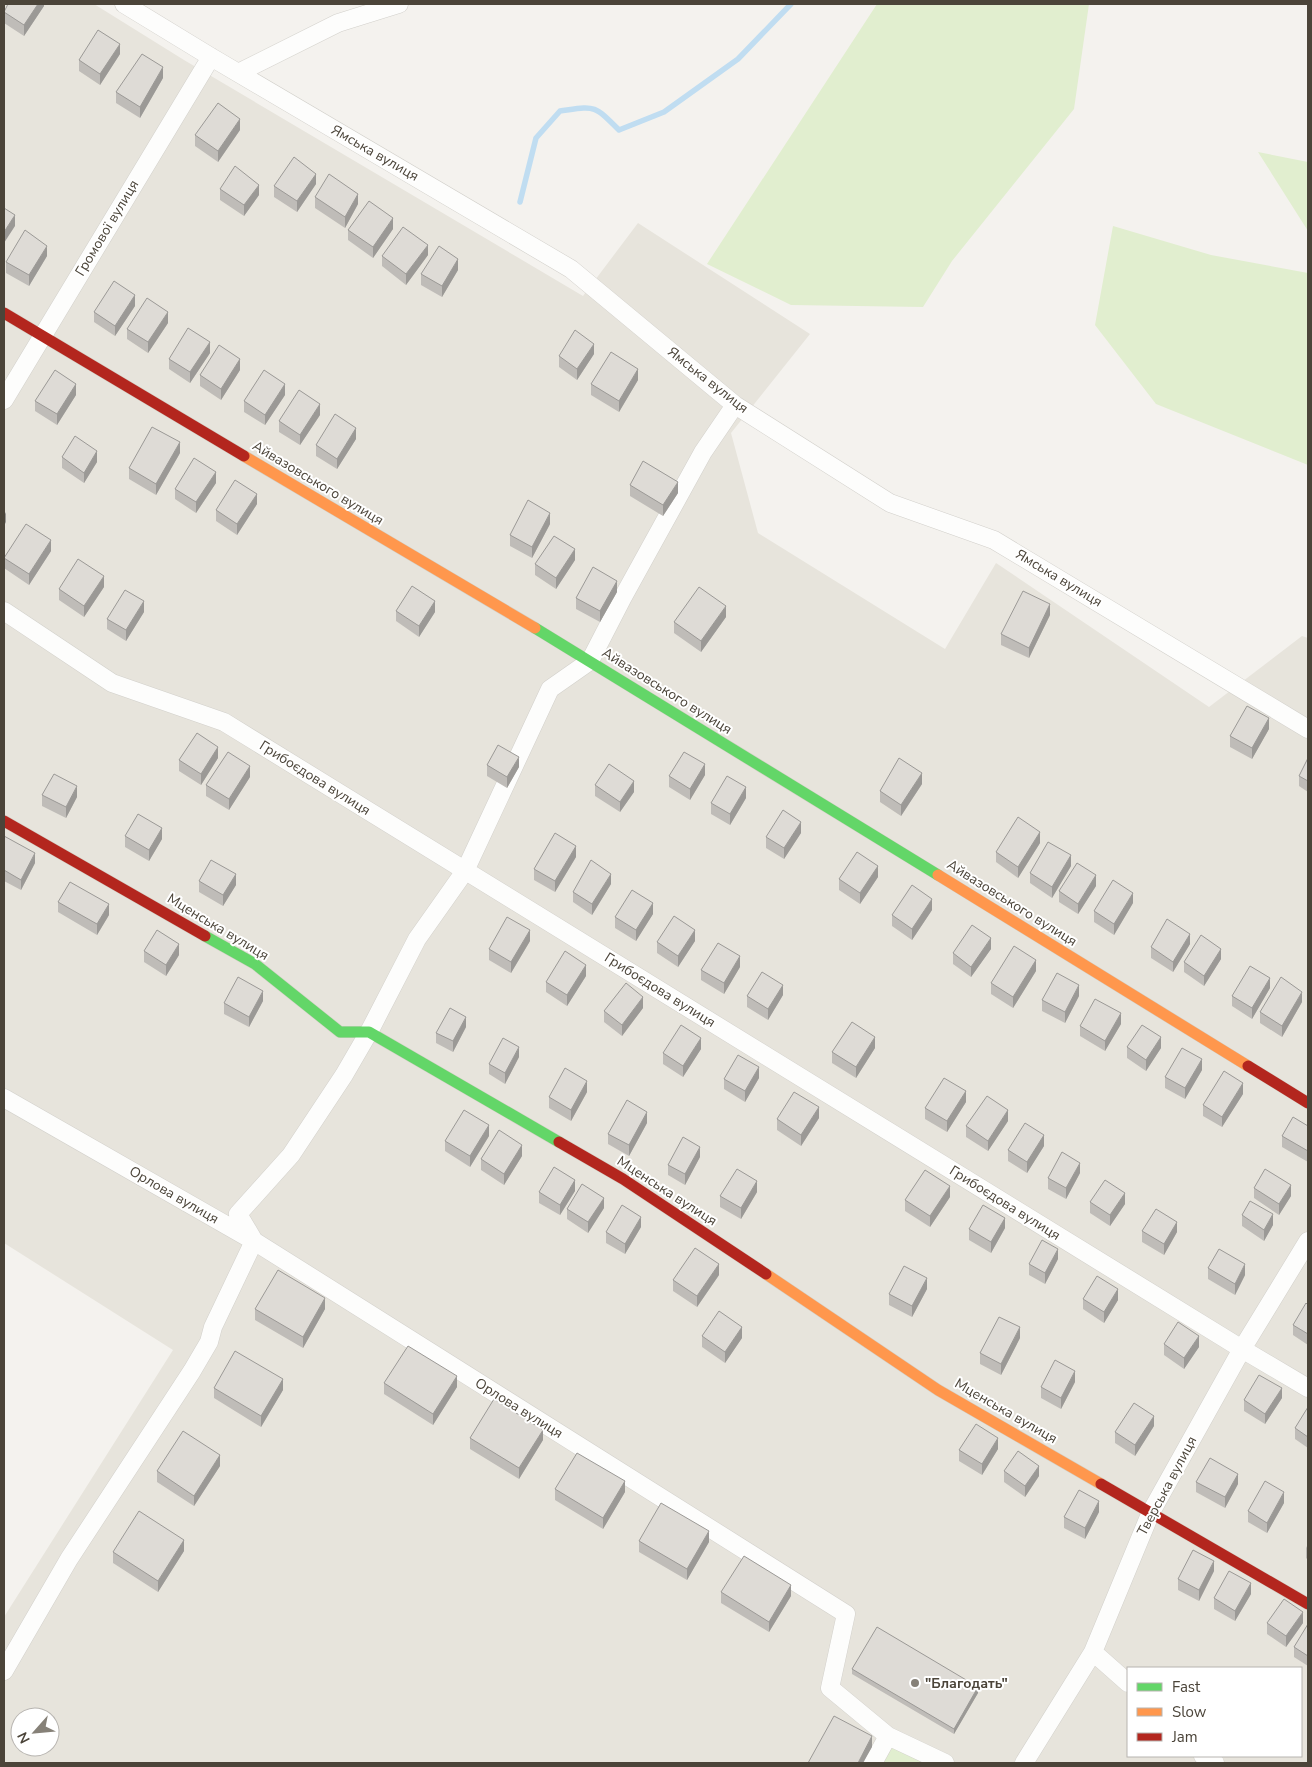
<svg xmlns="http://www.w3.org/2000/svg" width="1312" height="1767" viewBox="0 0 1312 1767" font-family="'Nunito Sans',sans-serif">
<rect width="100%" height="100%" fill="#f4f2ee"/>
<path fill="#e7e4dc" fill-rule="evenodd" d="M4,4H94L184,60L583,296L638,223L810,334L731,433L758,533L945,649L996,563L1209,707L1302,636L1308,638V1763H4V1617L173,1350L4,1243ZM1128,1668H1301V1756H1128ZM20,1717H50V1747H20Z"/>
<path fill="#e1eecf" d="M877,4H1089L1074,109L952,261L923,307L791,305L707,264Z
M1258,152L1308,162V231Z
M1113,226L1211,255L1308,273V465L1156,404L1095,325Z
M888,1736L945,1763H873Z"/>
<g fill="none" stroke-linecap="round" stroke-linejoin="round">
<path stroke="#c0ddf1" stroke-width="5.5" d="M520,202L536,138L560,111C595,106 593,104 619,130L664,112L738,59L791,4"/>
<g stroke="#d2d0cb" stroke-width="19">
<path id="street" d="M124,4L211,57L571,269L735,405L890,503L994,540L1308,729
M238,73L338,23L399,4
M4,400L211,57
M4,611L112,683L224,722L1242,1349L1308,1388
M4,1098L254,1241L846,1614L830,1688L888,1736L945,1763
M1093,1652L1128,1683
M4,1671L69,1559L192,1371L209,1342L213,1327L254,1241L238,1214L291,1155L344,1075L369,1032L417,939L465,871L550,689L590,661L623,597L703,452L735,405
M1203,1756L1215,1763
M873,1763L888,1736
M1024,1763L1093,1652L1151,1512L1242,1349L1308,1241"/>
</g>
<g stroke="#d3cfc5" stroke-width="12">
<path id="fast" d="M535,628L938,875
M205,936L255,964L340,1032H369L559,1142"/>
</g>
<g stroke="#d3cfc5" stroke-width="12">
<path id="slow" d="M244,456L535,628
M938,875L1248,1066
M766,1274L938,1390L1101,1484"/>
</g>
<g stroke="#d3cfc5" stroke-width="12">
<path id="jam" d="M4,313L244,456
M4,821L205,936
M1248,1066L1308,1103
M559,1142L623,1179L766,1274
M1101,1484L1308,1604"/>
</g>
<use href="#street" stroke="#fdfdfc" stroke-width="18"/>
<use href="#fast" stroke="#63d668" stroke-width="11"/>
<use href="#slow" stroke="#ff974d" stroke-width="11"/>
<use href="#jam" stroke="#b3261e" stroke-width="11"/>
</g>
<path fill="#bfbcb8" d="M44,4V6L24,36L4,23V11Z
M120,54L100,85L79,71V60Z
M163,78L140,118L116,103V92Z
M240,130L218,162L195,146V135Z
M316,184L297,212L274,197V186Z
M220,189L259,195L244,216L220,200Z
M315,197L358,204L345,228L315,208Z
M393,229L373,258L348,240V230Z
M428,255L406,285L382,266V256Z
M47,256L29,286L6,273V262Z
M458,270L442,297L421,285V274Z
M135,306L115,336L94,322V312Z
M168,323L148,353L127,339V329Z
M210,353L190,383L169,369V359Z
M594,354L577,380L559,367V356Z
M240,370L221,400L200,386V375Z
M638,380L619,412L591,395V384Z
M76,395L57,425L35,411V401Z
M285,395L265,425L244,412V401Z
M320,415L300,445L279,432V421Z
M356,439L337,469L316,456V445Z
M180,453L156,495L129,479V468Z
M62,457L97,462L84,483L62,468Z
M216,483L196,513L175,499V489Z
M630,485L678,493L663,516L630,496Z
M257,504L237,535L216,521V510Z
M550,524L532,558L510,546V535Z
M51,551L29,585L4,568V558Z
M575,560L556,589L535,575V564Z
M104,587L84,617L59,600V589Z
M617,592L600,622L576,609V598Z
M396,611L435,612L419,637L396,621Z
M144,612L126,641L107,629V619Z
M1050,615L1029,658L1001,645V634Z
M726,617L701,652L674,633V622Z
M1269,729L1252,759L1230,747V736Z
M218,758L201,785L179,771V760Z
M1308,758V792L1299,786V776Z
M487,765L519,767L507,788L487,776Z
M705,775L690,800L669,787V776Z
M250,777L229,810L206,796V785Z
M922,784L901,816L880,802V791Z
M595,785L634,792L620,812L595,796Z
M42,795L77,797L66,818L42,806Z
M746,798L730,825L711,814V803Z
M801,833L784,859L766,848V837Z
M125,836L162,839L149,861L125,847Z
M4,838L35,863L21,890L4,881Z
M1040,843L1018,878L996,862V852Z
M576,857L555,892L534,880V869Z
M1071,866L1052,898L1030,883V873Z
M878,877L860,904L839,890V879Z
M199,881L236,885L223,906L199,892Z
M611,884L592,915L573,902V892Z
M1096,886L1078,914L1059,902V891Z
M58,902L109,915L97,935L58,912Z
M1133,903L1114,935L1094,922V911Z
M932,910L912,940L892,926V915Z
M653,914L636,941L615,928V917Z
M530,941L511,973L489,960V949Z
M695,941L678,967L657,953V942Z
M1190,944L1173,972L1151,958V947Z
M991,949L971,977L953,964V953Z
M144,951L179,955L166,976L144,962Z
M1221,959L1204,986L1184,972V962Z
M740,967L724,994L701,980V970Z
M1036,971L1013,1008L991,994V983Z
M586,976L567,1006L546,992V982Z
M1270,988L1252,1019L1232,1006V996Z
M783,995L768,1020L747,1007V996Z
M1079,996L1065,1023L1042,1011V1000Z
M263,1001L249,1027L224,1014V1003Z
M1302,1002L1282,1037L1260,1023V1012Z
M643,1008L622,1036L604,1022V1011Z
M1121,1024L1105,1051L1080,1036V1026Z
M466,1027L453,1052L436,1043V1033Z
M1127,1047L1161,1048L1146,1071L1127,1058Z
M875,1048L856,1078L832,1063V1052Z
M701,1049L683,1077L663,1064V1053Z
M519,1057L505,1084L489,1074V1064Z
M1202,1070L1185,1099L1165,1088V1077Z
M759,1078L745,1102L724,1089V1079Z
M587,1092L571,1121L549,1108V1097Z
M1243,1094L1222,1127L1203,1116V1105Z
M966,1102L947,1132L925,1119V1108Z
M819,1118L801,1146L777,1130V1119Z
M1008,1121L988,1151L966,1137V1126Z
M647,1123L629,1156L608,1144V1134Z
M1308,1126V1162L1282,1147V1136Z
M489,1136L470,1167L445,1151V1141Z
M1044,1146L1027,1173L1008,1161V1150Z
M522,1156L504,1185L481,1170V1159Z
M700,1157L685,1185L668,1175V1165Z
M1080,1173L1066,1199L1048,1189V1178Z
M1254,1188L1291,1196L1279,1215L1254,1198Z
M575,1191L560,1215L539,1203V1192Z
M757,1192L741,1219L720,1207V1196Z
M950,1197L930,1227L905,1211V1200Z
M1090,1202L1125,1204L1110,1226L1090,1213Z
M604,1208L588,1233L567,1219V1209Z
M1242,1215L1273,1225L1264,1241L1242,1226Z
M641,1227L625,1254L606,1243V1232Z
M1005,1228L991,1253L969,1240V1229Z
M1142,1231L1177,1232L1164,1255L1142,1242Z
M1058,1259L1045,1284L1029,1275V1264Z
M1208,1268L1245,1275L1235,1295L1208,1279Z
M719,1275L697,1307L673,1291V1280Z
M927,1289L912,1317L889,1305V1294Z
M1083,1299L1118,1300L1104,1323L1083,1309Z
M1308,1305V1345L1293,1335V1325Z
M255,1309H325L303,1348L255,1320Z
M702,1336L742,1338L725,1363L702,1347Z
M1020,1338L1001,1375L980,1364V1353Z
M1164,1344L1199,1347L1184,1369L1164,1355Z
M1075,1382L1061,1409L1041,1398V1387Z
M384,1383L457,1387L433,1425L384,1394Z
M214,1388L283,1390L261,1427L214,1398Z
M1282,1398L1265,1424L1244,1411V1400Z
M1308,1407V1448L1295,1439V1428Z
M1154,1426L1135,1456L1115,1443V1432Z
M470,1438L543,1440L519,1479L470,1449Z
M998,1449L982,1475L959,1461V1450Z
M220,1466L194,1506L157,1482V1471Z
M1004,1471L1039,1476L1025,1497L1004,1482Z
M1196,1482L1238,1484L1225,1508L1196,1492Z
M555,1489L625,1492L603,1529L555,1500Z
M1284,1503L1267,1533L1248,1522V1511Z
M1099,1512L1085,1539L1064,1528V1517Z
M639,1541L709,1542L687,1580L639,1552Z
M1308,1544V1560L1306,1558V1548Z
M184,1551L158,1592L113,1563V1552Z
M1214,1571L1199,1601L1178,1590V1579Z
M721,1592L791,1596L769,1632L721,1603Z
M1251,1594L1235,1621L1214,1609V1598Z
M1267,1623H1303L1286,1647L1267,1634Z
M1308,1624V1666L1294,1657V1647Z
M852,1669L978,1693L954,1734L852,1674Z"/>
<path fill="#9b9996" d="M38,4H44V6L24,36V25Z
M120,44V54L100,85V74Z
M163,67V78L140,118V107Z
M240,119V130L218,162V151Z
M316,174V184L297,212V201Z
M259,185V195L244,216V205Z
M358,194V204L345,228V217Z
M15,215V226L4,243V232Z
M393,218V229L373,258V247Z
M428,245V255L406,285V274Z
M47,246V256L29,286V275Z
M458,259V270L442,297V286Z
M135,295V306L115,336V326Z
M168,312V323L148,353V342Z
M210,342V353L190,383V372Z
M594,344V354L577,380V369Z
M240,359V370L221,400V389Z
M638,369V380L619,412V401Z
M76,384V395L57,425V414Z
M285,384V395L265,425V415Z
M320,404V415L300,445V435Z
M356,428V439L337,469V459Z
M180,442V453L156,495V484Z
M97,451V462L84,483V473Z
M216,472V483L196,513V502Z
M678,482V493L663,516V505Z
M257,494V504L237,535V524Z
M6,512V522L4,526V516Z
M550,513V524L532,558V547Z
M51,540V551L29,585V574Z
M575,549V560L556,589V578Z
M104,576V587L84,617V606Z
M617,581V592L600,622V611Z
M144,601V612L126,641V630Z
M435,601V612L419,637V626Z
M1050,604V615L1029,658V648Z
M726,606V617L701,652V641Z
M1269,718V729L1252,759V748Z
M218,747V758L201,785V774Z
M519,757V767L507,788V777Z
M705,764V775L690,800V789Z
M250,766V777L229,810V799Z
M922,773V784L901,816V805Z
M634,781V792L620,812V802Z
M77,786V797L66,818V807Z
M746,787V798L730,825V814Z
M801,822V833L784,859V848Z
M162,828V839L149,861V850Z
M1040,832V843L1018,878V867Z
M576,846V857L555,892V881Z
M35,853V863L21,890V880Z
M1071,855V866L1052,898V887Z
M878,866V877L860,904V893Z
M236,874V885L223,906V895Z
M611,874V884L592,915V904Z
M1096,875V886L1078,914V904Z
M1133,893V903L1114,935V924Z
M932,899V910L912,940V929Z
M653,903V914L636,941V930Z
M109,904V915L97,935V924Z
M530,930V941L511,973V962Z
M695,930V941L678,967V956Z
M1190,934V944L1173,972V962Z
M991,938V949L971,977V967Z
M179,944V955L166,976V965Z
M1221,949V959L1204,986V976Z
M740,956V967L724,994V983Z
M1036,960V971L1013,1008V997Z
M586,965V976L567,1006V995Z
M1270,978V988L1252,1019V1008Z
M783,985V995L768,1020V1009Z
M1079,985V996L1065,1023V1012Z
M263,991V1001L249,1027V1017Z
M1302,992V1002L1282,1037V1026Z
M643,997V1008L622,1036V1025Z
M1121,1013V1024L1105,1051V1041Z
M466,1017V1027L453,1052V1041Z
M875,1037V1048L856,1078V1067Z
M1161,1037V1048L1146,1071V1060Z
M701,1038V1049L683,1077V1066Z
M519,1047V1057L505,1084V1073Z
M1202,1059V1070L1185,1099V1088Z
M759,1067V1078L745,1102V1091Z
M587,1081V1092L571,1121V1110Z
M1243,1083V1094L1222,1127V1117Z
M966,1091V1102L947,1132V1121Z
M819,1107V1118L801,1146V1135Z
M1008,1110V1121L988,1151V1141Z
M647,1112V1123L629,1156V1145Z
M489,1125V1136L470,1167V1156Z
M1044,1135V1146L1027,1173V1162Z
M522,1145V1156L504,1185V1174Z
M700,1147V1157L685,1185V1174Z
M1080,1163V1173L1066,1199V1188Z
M575,1180V1191L560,1215V1205Z
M757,1181V1192L741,1219V1208Z
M1291,1185V1196L1279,1215V1204Z
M950,1186V1197L930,1227V1216Z
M1125,1193V1204L1110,1226V1215Z
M604,1198V1208L588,1233V1222Z
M1273,1214V1225L1264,1241V1230Z
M641,1217V1227L625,1254V1244Z
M1005,1218V1228L991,1253V1242Z
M1177,1222V1232L1164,1255V1244Z
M1058,1249V1259L1045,1284V1273Z
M719,1264V1275L697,1307V1296Z
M1245,1264V1275L1235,1295V1284Z
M927,1278V1289L912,1317V1306Z
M1118,1289V1300L1104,1323V1312Z
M325,1298V1309L303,1348V1337Z
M742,1327V1338L725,1363V1352Z
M1020,1327V1338L1001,1375V1364Z
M1199,1336V1347L1184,1369V1358Z
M1075,1371V1382L1061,1409V1398Z
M457,1376V1387L433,1425V1414Z
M283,1379V1390L261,1427V1416Z
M1282,1388V1398L1265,1424V1414Z
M1154,1416V1426L1135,1456V1445Z
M543,1430V1440L519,1479V1468Z
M998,1438V1449L982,1475V1464Z
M220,1455V1466L194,1506V1496Z
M1039,1466V1476L1025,1497V1486Z
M1238,1474V1484L1225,1508V1497Z
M625,1481V1492L603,1529V1518Z
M1284,1492V1503L1267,1533V1523Z
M1099,1501V1512L1085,1539V1528Z
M709,1531V1542L687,1580V1569Z
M184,1540V1551L158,1592V1581Z
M1214,1561V1571L1199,1601V1590Z
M1251,1583V1594L1235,1621V1611Z
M791,1585V1596L769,1632V1622Z
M1303,1612V1623L1286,1647V1636Z
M978,1687V1693L954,1734V1729Z
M872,1736V1747L863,1763H858Z"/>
<path fill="#dedbd6" stroke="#9b9996" d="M8,4H38L24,25L4,12Z
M98,30L120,44L100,74L79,60Z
M142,54L163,67L140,107L116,92Z
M218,103L240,119L218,151L195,135Z
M294,157L316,174L297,201L274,186Z
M235,166L259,185L244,205L220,189Z
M329,174L358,194L345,217L315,197Z
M369,201L393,218L373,247L348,230Z
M4,208L15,215L4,232Z
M403,227L428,245L406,274L382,256Z
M25,230L47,246L29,275L6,262Z
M439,246L458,259L442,286L421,274Z
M114,281L135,295L115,326L94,312Z
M147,298L168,312L148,342L127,329Z
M188,328L210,342L190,372L169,359Z
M575,330L594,344L577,369L559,356Z
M219,345L240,359L221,389L200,375Z
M611,352L638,369L619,401L591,384Z
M55,370L76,384L57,414L35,401Z
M264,370L285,384L265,415L244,401Z
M299,390L320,404L300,435L279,421Z
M335,414L356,428L337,459L316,445Z
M152,427L180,442L156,484L129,468Z
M75,436L97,451L84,473L62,457Z
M194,458L216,472L196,502L175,489Z
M643,461L678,482L663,505L630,485Z
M235,480L257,494L237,524L216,510Z
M528,500L550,513L532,547L510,535Z
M26,524L51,540L29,574L4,558Z
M554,536L575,549L556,578L535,564Z
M78,559L104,576L84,606L59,589Z
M593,567L617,581L600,611L576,598Z
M412,586L435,601L419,626L396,611Z
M699,587L726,606L701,641L674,622Z
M125,590L144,601L126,630L107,619Z
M1023,591L1050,604L1029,648L1001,634Z
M1247,706L1269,718L1252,748L1230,736Z
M197,733L218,747L201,774L179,760Z
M498,745L519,757L507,777L487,765Z
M228,752L250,766L229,799L206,785Z
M684,752L705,764L690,789L669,776Z
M899,758L922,773L901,805L880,791Z
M1308,758V781L1299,776Z
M609,764L634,781L620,802L595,785Z
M54,774L77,786L66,807L42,795Z
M727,776L746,787L730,814L711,803Z
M783,810L801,822L784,848L766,837Z
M138,814L162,828L149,850L125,836Z
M1018,817L1040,832L1018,867L996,852Z
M555,833L576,846L555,881L534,869Z
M4,836L35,853L21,880L4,870Z
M1048,842L1071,855L1052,887L1030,873Z
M857,852L878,866L860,893L839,879Z
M211,860L236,874L223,895L199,881Z
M591,860L611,874L592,904L573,892Z
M1077,863L1096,875L1078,904L1059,891Z
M1113,880L1133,893L1114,924L1094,911Z
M70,882L109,904L97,924L58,902Z
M912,885L932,899L912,929L892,915Z
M632,890L653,903L636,930L615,917Z
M674,916L695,930L678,956L657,942Z
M507,917L530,930L511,962L489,949Z
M1167,919L1190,934L1173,962L1151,947Z
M972,925L991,938L971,967L953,953Z
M157,930L179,944L166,965L144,951Z
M1201,935L1221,949L1204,976L1184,962Z
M718,943L740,956L724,983L701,970Z
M1014,946L1036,960L1013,997L991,983Z
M565,951L586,965L567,995L546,982Z
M1250,966L1270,978L1252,1008L1232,996Z
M762,972L783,985L768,1009L747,996Z
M1057,973L1079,985L1065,1012L1042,1000Z
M238,977L263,991L249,1017L224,1003Z
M1281,977L1302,992L1282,1026L1260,1012Z
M626,983L643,997L622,1025L604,1011Z
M1095,999L1121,1013L1105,1041L1080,1026Z
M450,1008L466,1017L453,1041L436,1033Z
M852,1022L875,1037L856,1067L832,1052Z
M681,1025L701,1038L683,1066L663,1053Z
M1142,1025L1161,1037L1146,1060L1127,1047Z
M503,1038L519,1047L505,1073L489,1064Z
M1182,1048L1202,1059L1185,1088L1165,1077Z
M738,1055L759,1067L745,1091L724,1079Z
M565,1068L587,1081L571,1110L549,1097Z
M1224,1071L1243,1083L1222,1117L1203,1105Z
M944,1078L966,1091L947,1121L925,1108Z
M794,1092L819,1107L801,1135L777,1119Z
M987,1096L1008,1110L988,1141L966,1126Z
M627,1100L647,1112L629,1145L608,1134Z
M464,1110L489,1125L470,1156L445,1141Z
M1293,1117L1308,1126V1151L1282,1136Z
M1025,1123L1044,1135L1027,1162L1008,1150Z
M499,1130L522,1145L504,1174L481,1159Z
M683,1137L700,1147L685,1174L668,1165Z
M1062,1152L1080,1163L1066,1188L1048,1178Z
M554,1167L575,1180L560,1205L539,1192Z
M737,1169L757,1181L741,1208L720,1196Z
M1265,1169L1291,1185L1279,1204L1254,1188Z
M925,1170L950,1186L930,1216L905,1200Z
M1105,1180L1125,1193L1110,1215L1090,1202Z
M582,1184L604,1198L588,1222L567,1209Z
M1250,1201L1273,1214L1264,1230L1242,1215Z
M622,1205L641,1217L625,1244L606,1232Z
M983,1205L1005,1218L991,1242L969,1229Z
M1156,1209L1177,1222L1164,1244L1142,1231Z
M1042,1240L1058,1249L1045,1273L1029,1264Z
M695,1248L719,1264L697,1296L673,1280Z
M1219,1249L1245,1264L1235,1284L1208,1268Z
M904,1266L927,1278L912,1306L889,1294Z
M278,1270L325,1298L303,1337L255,1309Z
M1097,1276L1118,1289L1104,1312L1083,1299Z
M1306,1303L1308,1305V1334L1293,1325Z
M719,1311L742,1327L725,1352L702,1336Z
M999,1317L1020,1327L1001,1364L980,1353Z
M1178,1322L1199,1336L1184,1358L1164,1344Z
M408,1346L457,1376L433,1414L384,1383Z
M235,1351L283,1379L261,1416L214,1388Z
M1055,1360L1075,1371L1061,1398L1041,1387Z
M1259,1375L1282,1388L1265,1414L1244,1400Z
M494,1399L543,1430L519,1468L470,1438Z
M1134,1403L1154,1416L1135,1445L1115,1432Z
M1308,1407V1437L1295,1428Z
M976,1424L998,1438L982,1464L959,1450Z
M183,1431L220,1455L194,1496L157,1471Z
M1018,1451L1039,1466L1025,1486L1004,1471Z
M577,1453L625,1481L603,1518L555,1489Z
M1210,1458L1238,1474L1225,1497L1196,1482Z
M1265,1481L1284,1492L1267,1523L1248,1511Z
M1079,1490L1099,1501L1085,1528L1064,1517Z
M661,1503L709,1531L687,1569L639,1541Z
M139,1511L184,1540L158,1581L113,1552Z
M1193,1550L1214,1561L1199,1590L1178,1579Z
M744,1556L791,1585L769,1622L721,1592Z
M1229,1571L1251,1583L1235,1611L1214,1598Z
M1284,1599L1303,1612L1286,1636L1267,1623Z
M1308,1624V1656L1294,1647Z
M877,1627L978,1687L954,1729L852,1669Z
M834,1716L872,1736L858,1763H808Z"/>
<circle fill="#868178" stroke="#fff" stroke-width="2" cx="915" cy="1683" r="5"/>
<g text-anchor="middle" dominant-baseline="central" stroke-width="4" stroke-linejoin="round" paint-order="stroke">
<g font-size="14" fill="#4b4439" stroke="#fff">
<text transform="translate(375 153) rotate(30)">Ямська вулиця</text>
<text transform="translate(107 228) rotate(-59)">Громової вулиця</text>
<text transform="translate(708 380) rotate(38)">Ямська вулиця</text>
<text transform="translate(318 483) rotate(31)">Айвазовського вулиця</text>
<text transform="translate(1059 578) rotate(31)">Ямська вулиця</text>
<text transform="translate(667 691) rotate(32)">Айвазовського вулиця</text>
<text transform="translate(315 778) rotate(32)">Грибоєдова вулиця</text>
<text transform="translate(1012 903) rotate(32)">Айвазовського вулиця</text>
<text transform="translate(218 927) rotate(31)">Мценська вулиця</text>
<text transform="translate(660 990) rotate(32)">Грибоєдова вулиця</text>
<text transform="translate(667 1191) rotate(33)">Мценська вулиця</text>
<text transform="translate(174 1195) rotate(30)">Орлова вулиця</text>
<text transform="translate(1005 1203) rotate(32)">Грибоєдова вулиця</text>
<text transform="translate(519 1408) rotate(32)">Орлова вулиця</text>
<text transform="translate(1006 1411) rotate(30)">Мценська вулиця</text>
<text transform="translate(1167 1486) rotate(-62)">Тверська вулиця</text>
</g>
<g font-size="14" font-weight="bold" fill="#4b4439" stroke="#fff" text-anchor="start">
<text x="925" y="1683">"Благодать"</text>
</g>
</g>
<rect width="1312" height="1767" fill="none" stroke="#4b4439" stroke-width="10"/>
<rect x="1127" y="1667" width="175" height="90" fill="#ffffff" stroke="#b7b4b0"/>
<rect x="1137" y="1683" width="25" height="8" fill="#63d668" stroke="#b7b4b0"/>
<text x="1172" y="1692" font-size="15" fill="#4b4439">Fast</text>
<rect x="1137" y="1708" width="25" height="8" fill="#ff974d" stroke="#b7b4b0"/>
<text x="1172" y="1717" font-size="15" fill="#4b4439">Slow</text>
<rect x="1137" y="1733" width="25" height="8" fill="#b3261e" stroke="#b7b4b0"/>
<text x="1172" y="1742" font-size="15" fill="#4b4439">Jam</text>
<g transform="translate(35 1732) rotate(243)"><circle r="24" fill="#ffffff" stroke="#b7b4b0"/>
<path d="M0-4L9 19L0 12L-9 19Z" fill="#868178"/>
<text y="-8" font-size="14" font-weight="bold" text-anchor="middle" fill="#4b4439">N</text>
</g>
</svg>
